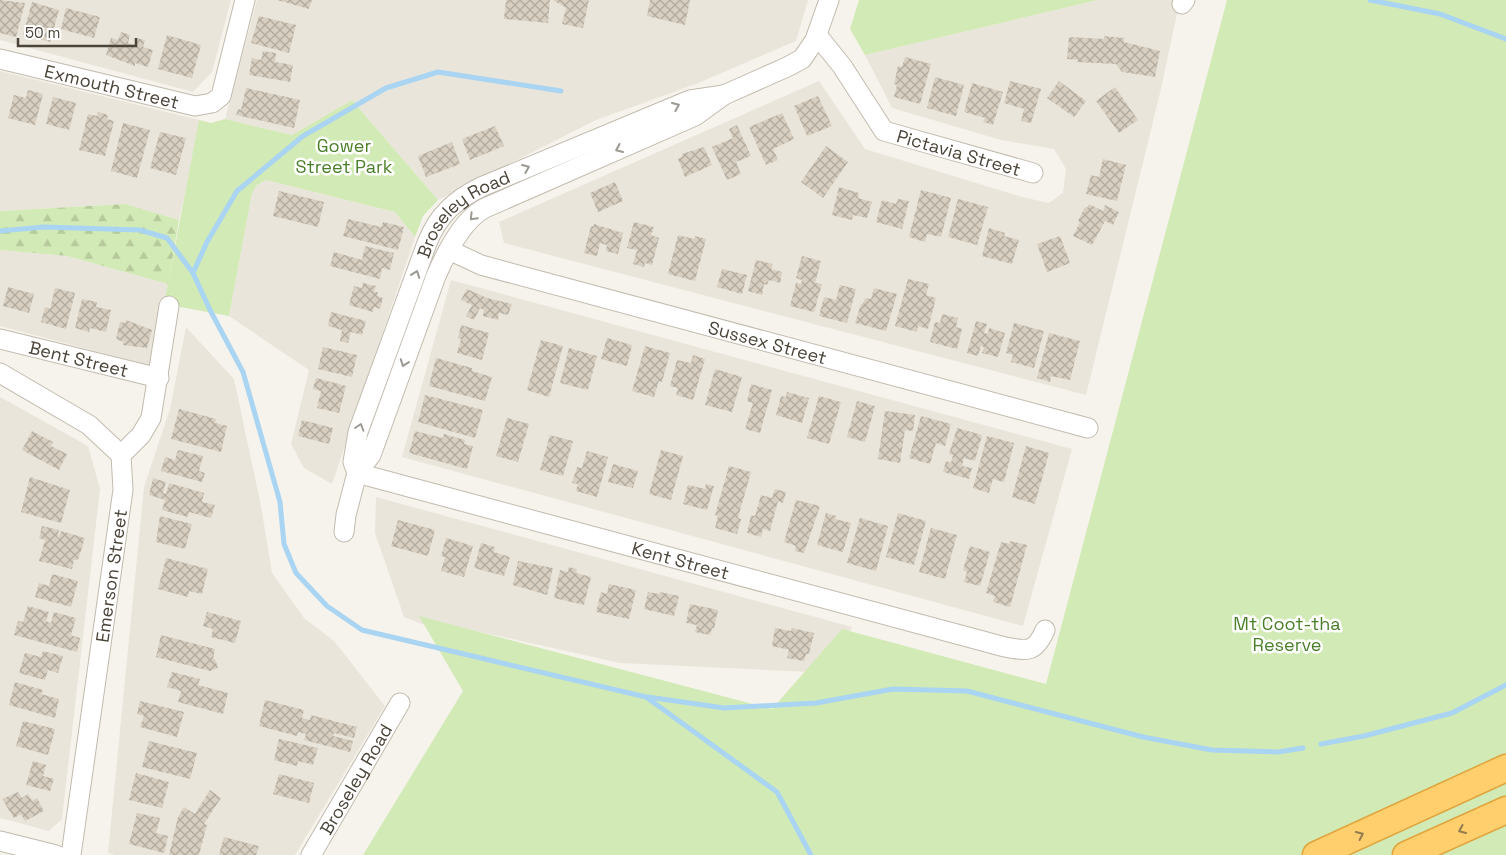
<svg xmlns="http://www.w3.org/2000/svg" width="1506" height="855" viewBox="0 0 1506 855" font-family="'Space Grotesk',sans-serif">
<defs>
<pattern id="forest-firs" width="22" height="20" patternUnits="userSpaceOnUse" patternTransform="scale(1.25)"><rect width="22" height="20" fill="#d2eab5"/><path d="M5 1l3.5 6h-7zM16 11l3.5 6h-7z" fill="#b6ca9c"/></pattern>
<pattern id="building-cross-hatch" width="8" height="8" patternUnits="userSpaceOnUse" patternTransform="scale(1.25)"><rect width="8" height="8" fill="#d8cfc1"/><path d="M0 0l8 8M0 8l8-8" fill="none" stroke="#b1aa9e"/></pattern>
</defs>
<rect width="100%" height="100%" fill="#f6f3ec"/>
<path fill="#eae5da" d="M0,0H231L212,72L193,92L0,40Z
M257,0H808L796,41L696,84L596,120L438,200L352,100L292,135L225,119Z
M1098,0H1180L1160,93L1086,395L504,243L499,222L819,81L865,149L1022,197L1049,203L1063,193L1066,169L1054,149L1001,140L892,108L865,55Z
M0,71L199,120L198,135L179,220L125,204L0,211Z
M266,180L395,212L415,237L332,484L304,468L291,444L309,370L229,316L252,193L257,185Z
M0,250L67,256L168,284L152,366L0,326Z
M451,280L1072,449L1023,626L402,457Z
M186,327L234,379L261,506L272,573L304,618L334,641L385,706L295,855H114L108,853L144,487L170,409Z
M0,397L88,446L100,489L62,819L49,831L0,818Z
M376,497L852,627L834,673L620,663L476,631L468,642L404,617L375,533Z"/>
<path fill="url(#forest-firs)" d="M125,204L179,220L168,284L67,256L0,250V211Z"/>
<path fill="#d2eab5" d="M859,0H1098L865,55L850,29Z
M1227,0H1506V855H363L463,691L419,616L772,709L842,629L1046,684Z
M352,100L438,200L423,216L415,237L395,212L266,180L257,185L252,193L229,316L164,304L199,120L211,123L225,119L292,135Z"/>
<g fill="none" stroke-linecap="round" stroke-linejoin="round">
<path stroke="#a9d4f2" stroke-width="5" d="M1370,0L1440,14L1506,39
M0,231L44,227L140,230L167,238L193,273L210,310L243,372L280,502L284,544L296,573L327,606L362,630L646,697L777,792L811,855
M193,273L207,242L237,191L303,136L386,88L438,72L561,91
M648,697L724,708L816,703L893,689L967,691L1143,737L1212,750L1278,752L1303,748
M1321,744L1364,736L1452,713L1506,685"/>
</g>
<path fill="url(#building-cross-hatch)" d="M0,0L25,3L16,37L0,33Z
M277,0H312L309,9Z
M506,0H550L548,23L504,19Z
M553,0H589L583,28L562,24L566,8Z
M650,0H690L685,25L647,16Z
M32,2L59,10L50,42L23,35Z
M66,8L100,17L94,38L61,29Z
M259,16L296,25L289,53L251,43Z
M121,32L130,35L128,43L135,45L136,38L145,40L143,47L153,50L148,67L135,63V66L106,55L111,38L118,40Z
M167,35L201,45L192,78L158,69Z
M1104,36L1124,38V42L1160,51L1155,77L1122,72L1116,64L1077,62L1078,60L1067,59L1069,37L1104,39Z
M263,51L276,53L275,62L293,65L290,82L249,75L252,58L261,60Z
M905,57L931,64L920,104L894,97L897,85L894,84L898,66L902,67Z
M935,77L964,85L956,116L927,108Z
M1010,81L1041,89L1031,123L1021,121L1024,109L1004,103Z
M1059,81L1086,101L1074,117L1047,98Z
M972,83L1003,92L993,125L983,122L985,118L964,112Z
M1115,87L1138,120L1119,133L1096,101Z
M246,88L300,100L294,128L236,115L238,109L241,110Z
M28,90L43,94L35,125L8,118L14,95L26,98Z
M818,96L832,126L807,136L794,106Z
M53,97L76,103L69,130L46,124Z
M98,112L108,115L107,119L114,121L105,156L79,150L88,114L97,116Z
M782,113L794,139L773,149L778,160L766,165L749,127Z
M123,123L150,130L137,178L111,171Z
M737,125L751,156L736,162L741,174L727,180L712,147L733,138L729,129Z
M495,126L504,146L470,160L462,139Z
M160,132L186,138L176,175L150,168Z
M452,142L460,164L426,177L418,156Z
M826,146L848,162L823,198L801,182Z
M704,147L712,165L685,177L678,159L683,156L682,154Z
M1103,159L1126,165L1117,201L1086,194L1091,175L1099,177Z
M615,182L623,201L598,212L590,193Z
M839,187L859,193L858,198L872,202L867,218L853,215L852,220L832,215Z
M921,190L951,198L941,237L927,234L925,242L909,237Z
M279,191L324,202L318,227L273,216Z
M898,199L909,201L902,229L876,222L882,200L896,204Z
M958,199L988,207L977,245L948,237Z
M1089,204L1103,211L1105,205L1119,212L1113,225L1105,221L1092,245L1073,236L1080,222L1078,221L1085,207L1087,208Z
M348,219L381,227L383,222L404,227L398,250L343,236Z
M634,222L654,227L651,235L659,238L652,265L645,263L644,267L633,264L637,250L627,248Z
M594,224L623,233L618,254L606,251L607,245L600,243L597,256L584,253L591,226H594Z
M989,228L1005,233L1004,236L1019,240L1012,264L982,256Z
M678,235L694,239L695,236L706,239L695,281L668,274Z
M1060,236L1070,263L1047,272L1037,244Z
M365,246L394,253L390,270L382,268L380,279L330,266L334,252L362,260Z
M802,256L821,261L815,283L822,284L814,312L790,306L796,283L801,284L802,280L796,278Z
M756,260L773,264L771,269L782,272L780,283L769,280L767,285L764,284L762,295L748,291Z
M722,269L747,275L742,294L717,287Z
M908,279L929,284L926,295L936,298L928,329L918,326L917,332L895,326Z
M363,283L376,286L374,292H378L377,296L383,298L380,309L374,307L373,312L349,305L354,286L362,288Z
M840,285L856,289L847,323L819,316L824,297L836,300Z
M8,287L34,294L29,313L3,306Z
M55,288L75,293L66,329L41,322L45,307L50,309Z
M874,288L897,294L886,331L855,323L861,304H863L865,298L871,299Z
M467,289L487,298L512,304L508,315L499,313L498,320L483,316L484,310L480,308L474,320L466,316L472,305L461,300Z
M82,299L97,302L96,307L111,310L106,332L90,328L89,332L75,328Z
M331,312L366,321L362,335L351,332L348,343L340,341L342,330L328,326Z
M942,314L958,318L956,327L962,329L957,349L930,342L935,322L940,323Z
M126,320L152,330L147,348L123,345L124,342L116,339L120,322L125,323Z
M976,321L987,324L984,333L988,334L989,328L1005,333L998,357L982,353L984,347L981,346L978,356L967,353Z
M1014,323L1044,331L1034,368L1011,362L1013,355L1006,353Z
M461,325L489,333L482,360L457,353L461,339L458,338Z
M1049,333L1080,341L1070,380L1051,376L1050,382L1037,378Z
M607,338L632,345L627,366L601,359Z
M541,340L563,346L549,397L527,390Z
M645,346L670,353L662,382L659,381L654,397L632,391Z
M323,347L357,355L352,377L318,369Z
M569,348L597,356L588,390L560,383Z
M693,355L705,359L693,400L676,395L678,388L670,386L677,360L691,363Z
M436,358L472,368V371L492,377L485,401L429,386Z
M715,369L742,377L732,412L705,405Z
M316,378L346,386L339,413L317,408L321,391L313,389Z
M751,384L772,390L760,433L745,429L753,403L747,401Z
M787,392L809,398L802,423L776,415L781,396L786,397Z
M425,395L483,410L475,438L418,422Z
M819,396L841,402L829,444L807,438Z
M857,401L875,406L865,442L847,437Z
M179,409L216,419L215,423L227,426L221,452L171,439Z
M885,411L915,415L913,431L905,430L900,463L878,459Z
M921,416L951,424L945,446L936,443L930,464L909,458Z
M507,418L529,424L518,462L496,456Z
M302,420L333,428L329,444L298,436Z
M957,428L982,435L975,461L964,458L962,466L972,468L969,479L943,472L946,461L951,463L953,455L949,454Z
M32,431L53,442L51,446L67,454L59,470L22,450Z
M415,431L443,438L444,434L465,440L464,444L473,446L467,469L409,453Z
M550,435L573,441L563,476L540,470Z
M987,436L1014,443L1004,482L993,479L989,493L973,488Z
M1026,446L1049,453L1035,504L1012,497Z
M178,450L203,456L199,471L205,473L202,482L161,471L165,457L175,460Z
M661,450L683,456L671,500L649,494Z
M587,451L608,457L597,497L576,491L578,484L572,483L577,467L582,468Z
M613,464L638,471L633,488L608,482Z
M729,466L751,472L738,518L741,519L737,534L715,528L718,516L715,515Z
M30,477L70,490L61,523L21,512Z
M153,478L166,482L163,493L166,494L169,483L204,493L202,502L215,505L211,518L189,512L188,517L162,510L165,500L149,495Z
M706,484L714,486L707,510L683,504L688,485L705,489Z
M775,489L786,492L783,503L778,501L770,531L763,529L761,537L747,533L751,515L755,516L761,495L772,498Z
M796,500L820,506L804,553L795,551L796,546L784,542Z
M826,513L836,516L835,519L851,523L843,552L817,545Z
M898,513L926,521L914,565L886,557Z
M160,516L192,524L185,549L156,542Z
M860,518L888,526L876,571L847,563Z
M398,520L435,530L428,556L391,546Z
M42,526L59,530L57,540L61,531L85,538L78,560H74L72,569L39,561L45,540L39,538Z
M931,528L957,535L945,579L919,572Z
M446,538L473,546L464,577L441,571L445,557L441,556Z
M1010,541L1027,545L1010,607L993,602L995,596L986,593L1001,542L1009,544Z
M481,543L495,547L494,552L510,557L504,576L474,568Z
M970,546L990,552L980,586L964,582L967,572L963,570Z
M166,558L208,569L202,594L189,591L188,597L158,589Z
M518,561L553,568L547,595L513,585Z
M569,567L577,569L576,573L591,577L584,605L554,598L560,570L568,572Z
M52,574L78,581L71,607L35,597L39,583L49,586Z
M609,584L636,590L629,619L596,612L601,592L607,594Z
M648,592L659,594L660,592L679,596L674,616L644,609Z
M690,604L718,610L714,629L712,628L710,635L695,632L697,625L686,623Z
M28,606L49,612L46,621L51,623L54,612L76,618L71,635L80,638L77,652L14,635L18,621L23,622Z
M207,612L241,621L235,643L211,637L213,629L203,626Z
M775,628L791,631L792,628L814,633L809,654H806L804,661L787,658L789,650L772,646Z
M161,635L215,649L213,659H215L218,668L210,671L156,657Z
M43,651L63,656L58,673L48,670L45,680L19,673L25,653L41,657Z
M172,672L200,679L198,685L228,693L223,714L178,702L181,691L167,687Z
M15,682L43,690L41,694L59,699L55,718L9,705Z
M265,700L304,710L302,718L310,720L311,715L357,727L354,738L334,733L333,736L353,741L350,752L304,740L306,734L298,732L297,736L259,726Z
M140,701L184,712L177,737L140,727L144,716L137,714Z
M23,721L55,729L48,755L16,746Z
M279,739L318,748L313,765L298,761L297,766L274,760Z
M149,741L197,753L190,779L142,767Z
M33,761L46,765L43,776L54,779L50,791L26,785Z
M136,773L169,782L162,808L129,800Z
M279,774L314,783L309,803L273,794Z
M210,790L221,798L204,824L207,825L199,855H169L178,817L184,807L195,814Z
M18,792L22,798L28,794L32,801L37,798L44,811L25,821L21,814L14,818L2,799Z
M137,813L160,818L156,833L168,836L164,853L129,844Z
M224,837L259,846L256,855H219Z"/>
<g fill="none" stroke-linecap="round" stroke-linejoin="round">
<g stroke="#c2bbae" stroke-width="21">
<g id="minor">
<path d="M1182,4L1185,0"/>
<path id="s1" d="M817,35L842,66L884,131L1033,173"/>
<path id="s2" d="M0,59L195,106L212,103L221,96L245,0"/>
<path id="s3" d="M449,250L481,265L1088,428"/>
<path id="s4" d="M0,339L159,378"/>
<path d="M0,373L89,425L121,455"/>
<path id="s5" d="M357,473L1005,647C1028,651 1035,653 1045,630"/>
<path id="s6" d="M357,473L353,462L358,432L427,243C438,215 455,200 481,187L690,100L724,95"/>
<path d="M344,532L346,515L357,473L371,455L436,276C446,253 462,220 485,208L695,116L724,95L787,67L802,59L815,40L829,0"/>
<path d="M0,841L56,855"/>
<path id="s7" d="M71,855L123,490L121,455L141,435L151,418L169,306"/>
<path id="s8" d="M311,855L400,703"/>
</g>
</g>
<g stroke="#e0a43c" stroke-width="29">
<path id="highway" d="M1316,855L1506,768
M1406,855L1506,810"/>
</g>
<use href="#minor" stroke="#fff" stroke-width="19"/>
<use href="#highway" stroke="#ffcf6e" stroke-width="26"/>
</g>
<defs><path id="oneway-chevron" d="M-2-3.5L2.5 0L-2 3.5" fill="none" stroke-width="1.6" stroke-linecap="round" stroke-linejoin="round" transform="scale(1.25)"/></defs>
<g stroke="#9c9892">
<use href="#oneway-chevron" transform="translate(676 106) rotate(-23)"/>
<use href="#oneway-chevron" transform="translate(619 149) rotate(156)"/>
<use href="#oneway-chevron" transform="translate(526 168) rotate(-23)"/>
<use href="#oneway-chevron" transform="translate(473 217) rotate(134)"/>
<use href="#oneway-chevron" transform="translate(416 274) rotate(-70)"/>
<use href="#oneway-chevron" transform="translate(404 363) rotate(110)"/>
<use href="#oneway-chevron" transform="translate(360 427) rotate(-72)"/>
</g>
<g stroke="#937c4e">
<use href="#oneway-chevron" transform="translate(1462 830) rotate(156)"/>
<use href="#oneway-chevron" transform="translate(1360 835) rotate(-25)"/>
</g>
<g text-anchor="middle" dominant-baseline="central" stroke-width="5" stroke-linejoin="round" paint-order="stroke">
<g font-size="18" fill="#4b4439" stroke="#fff">
<text stroke="none"><textPath href="#s2" startOffset="115">Exmouth Street</textPath></text>
<text stroke="none"><textPath href="#s1" startOffset="195">Pictavia Street</textPath></text>
<text stroke="none"><textPath href="#s6" startOffset="291">Broseley Road</textPath></text>
<text stroke="none"><textPath href="#s3" startOffset="332">Sussex Street</textPath></text>
<text stroke="none"><textPath href="#s4" startOffset="81">Bent Street</textPath></text>
<text stroke="none"><textPath href="#s5" startOffset="335">Kent Street</textPath></text>
<text stroke="none"><textPath href="#s7" startOffset="282">Emerson Street</textPath></text>
<text stroke="none"><textPath href="#s8" startOffset="88">Broseley Road</textPath></text>
</g>
<g font-size="18" fill="#4a7f2a" stroke="#fff">
<text x="344" y="145">Gower<tspan x="344" dy="21">Street Park</tspan></text>
<text x="1287" y="623">Mt Coot-tha<tspan x="1287" dy="21">Reserve</tspan></text>
</g>
</g>
<path d="M18 38v8h118v-8" fill="none" stroke="#4b4439" stroke-width="2.5"/>
<text x="25" y="38" font-size="15" fill="#4b4439" stroke="#ffffff" stroke-width="4" paint-order="stroke">50 m</text>
</svg>
